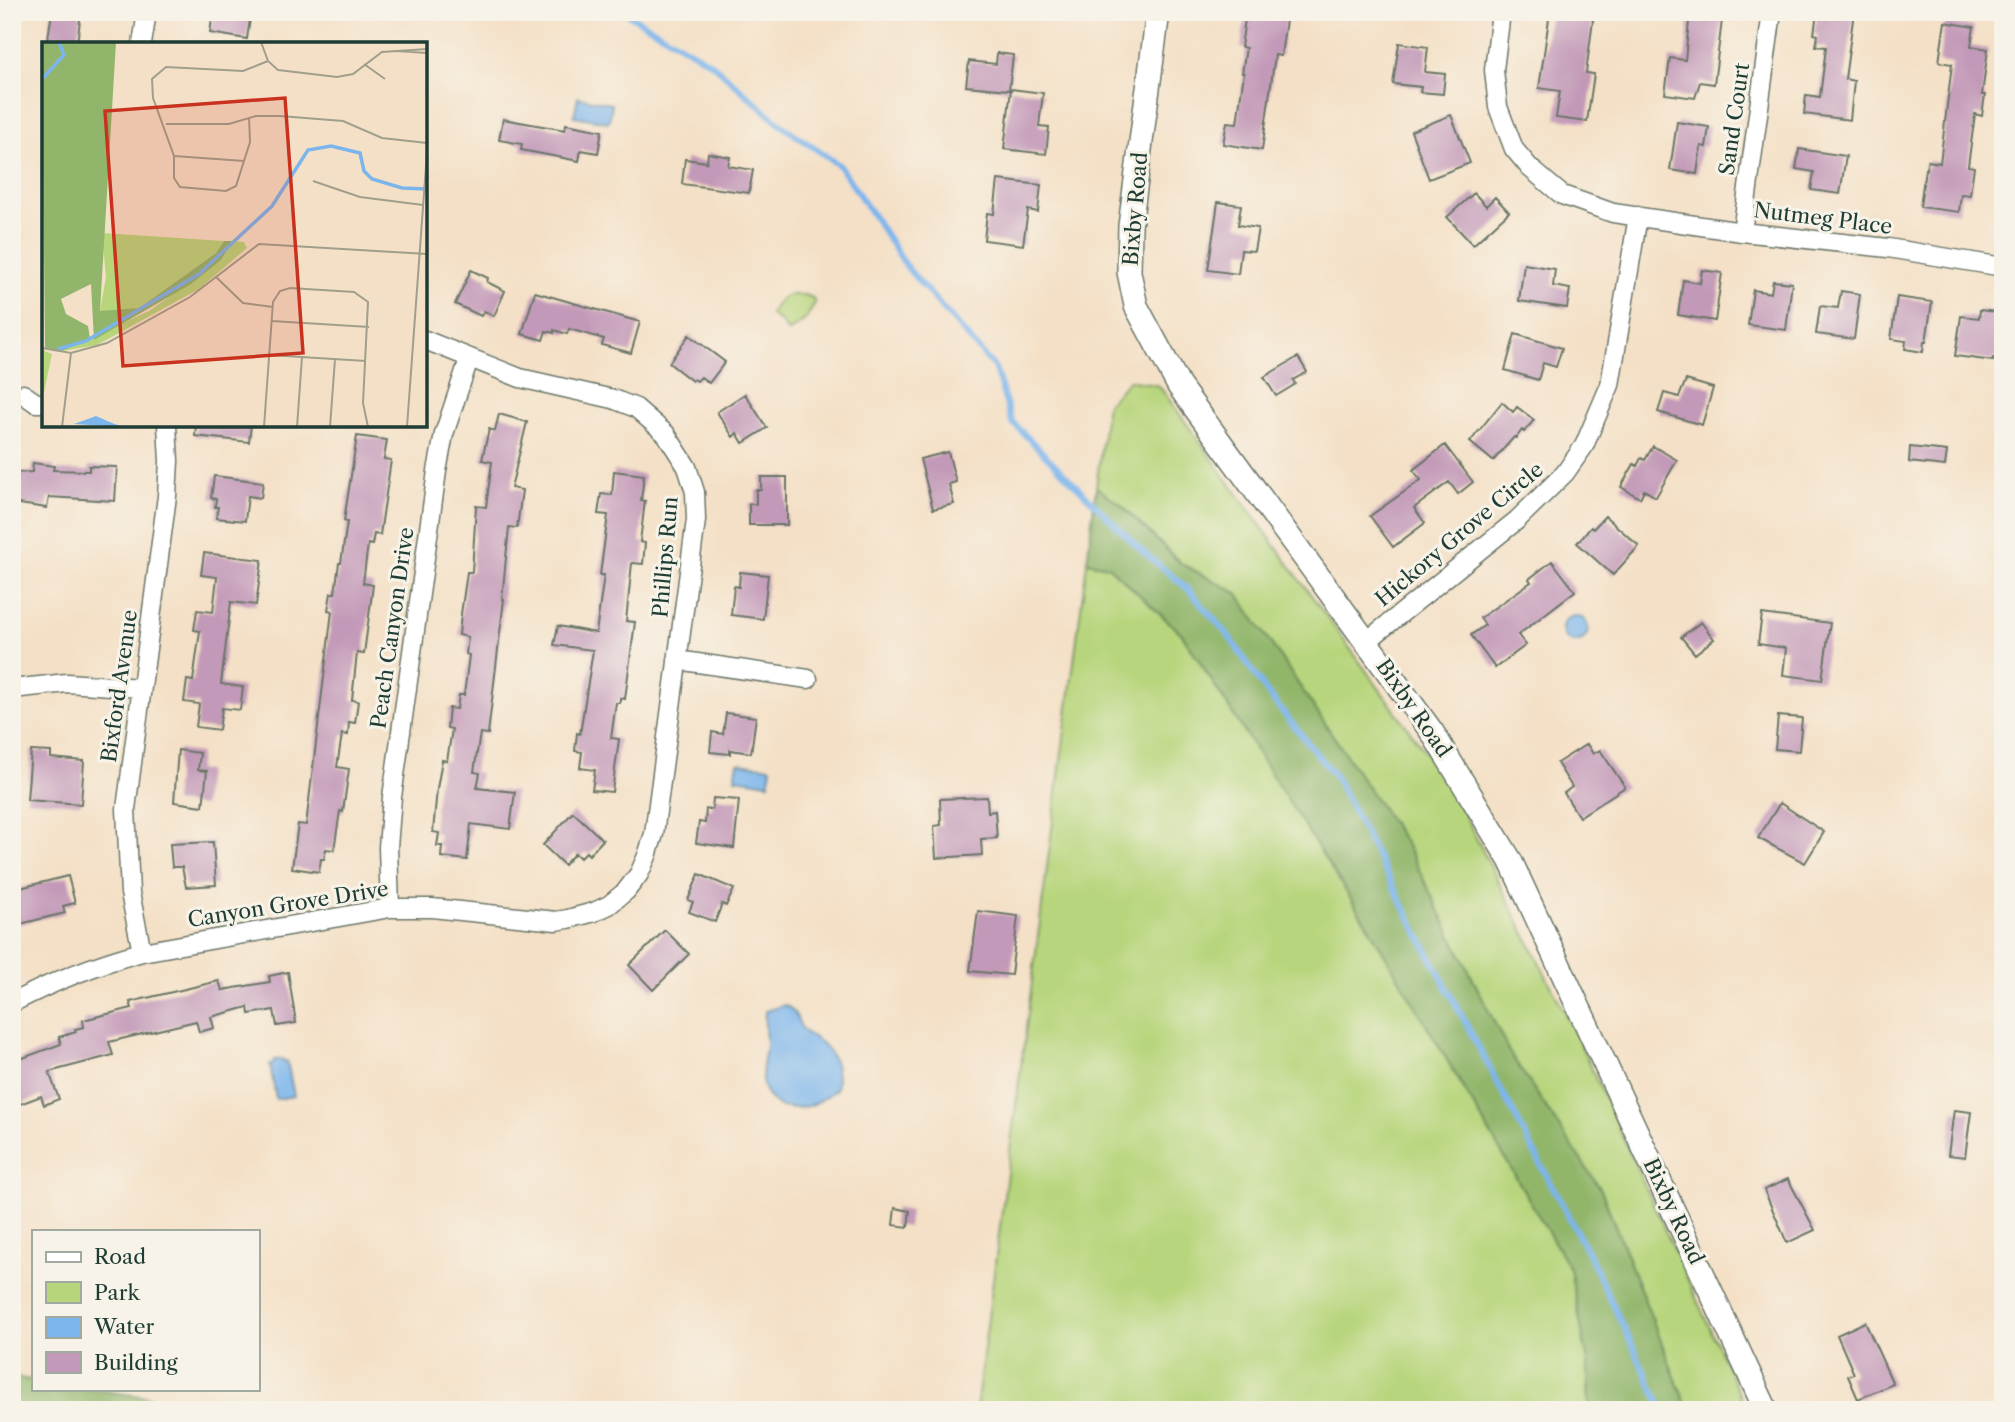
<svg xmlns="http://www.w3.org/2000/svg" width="2015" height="1422" viewBox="0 0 2015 1422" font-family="'Libre Caslon Text',serif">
<rect width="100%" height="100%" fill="#f7f3e8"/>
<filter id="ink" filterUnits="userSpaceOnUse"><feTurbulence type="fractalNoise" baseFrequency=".0143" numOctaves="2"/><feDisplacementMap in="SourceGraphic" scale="14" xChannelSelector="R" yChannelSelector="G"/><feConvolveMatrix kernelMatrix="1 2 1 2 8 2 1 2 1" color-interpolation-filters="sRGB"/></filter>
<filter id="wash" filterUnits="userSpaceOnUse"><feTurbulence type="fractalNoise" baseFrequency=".00686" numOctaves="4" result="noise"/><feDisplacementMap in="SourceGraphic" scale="28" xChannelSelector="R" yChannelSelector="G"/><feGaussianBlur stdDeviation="1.57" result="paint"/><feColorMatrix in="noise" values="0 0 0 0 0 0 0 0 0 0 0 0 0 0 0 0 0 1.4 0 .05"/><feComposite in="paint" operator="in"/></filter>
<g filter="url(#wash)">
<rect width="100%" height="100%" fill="#f4e0c6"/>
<path fill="#b7d57b" stroke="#6b8958" stroke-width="2" d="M787,295H805L813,298L815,303L806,319L788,332L781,322L770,314L781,299Z
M1129,380L1159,386L1450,786L1578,1039L1747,1410H1688L1601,1190L1509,1052L1406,844L1237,593L1182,564L1120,504L1096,487L1107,404Z
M1087,562L1108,566L1182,634L1370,929L1570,1269L1588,1362L1589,1410H976Z"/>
<path fill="#91b66b" stroke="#587a50" stroke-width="2" d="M1096,487L1120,504L1181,564L1237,593L1406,844L1509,1052L1601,1190L1688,1410H1589L1588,1362L1570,1269L1370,929L1182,634L1108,566L1087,562Z
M12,1377L33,1380V1389H91L237,1410H12Z"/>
<path fill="#7bb5ec" stroke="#4d7990" stroke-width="2" d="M578,97L612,104L609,122L574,116Z
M1562 629a13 13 0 1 1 26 0a13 13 0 1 1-26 0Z
M738,763L771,767L769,783L735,778Z
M785,1005C800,1013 795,1022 805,1032C809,1036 815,1038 820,1042C834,1054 839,1071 836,1089C815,1106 807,1110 779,1107C754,1088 763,1072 766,1045C766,1034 764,1023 765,1011Z
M283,1059V1062L287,1061L294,1096L276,1099L270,1065L274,1064V1060Z"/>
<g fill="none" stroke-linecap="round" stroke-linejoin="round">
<path stroke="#7bb5ec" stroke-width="6" d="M624,12L711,63L780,124L840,166L909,270L995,368L1012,422L1141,550L1188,589L1228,635L1268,694L1334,775L1592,1261L1663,1410"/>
</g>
<g id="blocks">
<path fill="#c299b8" d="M52,12H81L77,44H47Z
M213,12H251L247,39L210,33Z
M1246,12H1280L1279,18L1286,20L1281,56L1275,55L1262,150L1223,144L1227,122L1237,123L1244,73H1242L1246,48L1241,47Z
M1550,12H1594L1586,73L1594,74L1587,122L1556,118L1560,91L1539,88Z
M1690,12H1723L1714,84L1700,82L1695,98L1665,94L1670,58L1685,60Z
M1817,12H1854L1845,79L1854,81L1850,120L1804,114L1806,95L1820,97L1826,47L1816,46L1818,35L1814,34Z
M1945,22L1974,27L1971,46L1988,49L1982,95H1985L1982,116L1975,114L1968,166L1974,167L1970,195L1961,194L1959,212L1920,207L1925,169H1927L1928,161L1940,163L1952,64L1939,62Z
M1399,43L1428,47L1425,72L1445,74L1443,94L1420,92L1421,87L1393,84Z
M997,53L1013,55L1009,90L966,86L969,61L996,64Z
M1011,89L1043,93L1039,126L1049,127L1046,154L1004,149Z
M1451,115L1470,163L1429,179L1411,131Z
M503,119L565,130L566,124L602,131L598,153L581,150L579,161L521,150L522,144L499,140Z
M1677,122L1709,127L1706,147L1701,146L1697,174L1670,170Z
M1799,149L1846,156L1840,194L1811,190L1814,172L1796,169Z
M708,153L730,157L728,166L753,170L749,193L682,184L685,159L707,162Z
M998,180L1041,185L1038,212L1028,210L1023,245L984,240L987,213L994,214Z
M1474,193L1486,206L1495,197L1509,212L1473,245L1447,217Z
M1218,202L1241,205L1238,225L1258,228L1254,251L1241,250L1238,274L1208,270Z
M1524,264L1555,269L1553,286L1570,289L1567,308L1519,301Z
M471,270L488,278L487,282L505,291L494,316L484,311L481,316L455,304Z
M1702,270L1722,273L1715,321L1678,315L1683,280L1700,283Z
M1773,281L1792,283L1786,330L1748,325L1753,290L1771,293Z
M1841,291L1860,294L1854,339L1816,334L1820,306L1838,308Z
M535,292L640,322L631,353L602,345L604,339L569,329L567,334L554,330V333L546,331L543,340L522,334Z
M1897,297L1932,302L1926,342H1924L1923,352L1905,349L1906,341L1891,339Z
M1980,310L2003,313V359L1993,358V361L1955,356L1961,316L1979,318Z
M1515,334L1562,348L1556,367L1543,363L1538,380L1505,370Z
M689,335L725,362L709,383L701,377L697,381L694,379L692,381L669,363Z
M1298,357L1307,372L1293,380L1295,384L1291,387L1276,396L1264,377Z
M1686,380L1713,388L1702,425L1658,412L1664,393L1679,397Z
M745,394L767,428L743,443L737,433L733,437L717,412Z
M1502,402L1513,412L1517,407L1534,420L1524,432L1522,430L1516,438L1514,437L1493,461L1470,442Z
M499,414L527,422L511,488L522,490L517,528L509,527L502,599H504L488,734L480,733L474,772L480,773L477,788L515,792L510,829L471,824L467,860L441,857L442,846H437L439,833L433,832L437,789L442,760L447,761L452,729L447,728L449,708L457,709L459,695H464L469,655L466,654L468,637L459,635L461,614L467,572H472L476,506L486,507L492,462L482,460L489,429L495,431Z
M196,425H251L249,442L195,436Z
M357,436L387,440L384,459L391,460L380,535L374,534L372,545L368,544L363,583L373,585L364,654L357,653L352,700L358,701L355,723L349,722L348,735L342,734L337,767L349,769L343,812L340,811L334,850L326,849L324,859H321L319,872L292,868L298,824L306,825L332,611L328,610L331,593H335L339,563H341L347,522L344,521Z
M1445,445L1473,482L1458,494L1449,482L1414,508L1425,523L1393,547L1370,516L1421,480L1413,470Z
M1653,446L1677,460L1656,497L1644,490L1640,498L1621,487L1634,464L1637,466L1641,458L1645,460Z
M1910,447L1947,451L1945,466L1909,462Z
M948,452L956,482L949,484L954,504L933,509L920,459Z
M33,463L54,466L53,470L89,471V466L117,467L115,501L49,497L47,508L12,503V473L32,472Z
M614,471L644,475L641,501H645L640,542L645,543L643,564L632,563L626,621L635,622L625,699L620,698V703H616L611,738L619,739L612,792L592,790L595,770L580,768L582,752L575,751L577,733L580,734L593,650L554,645L558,626L596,633L604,575H600L608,515L598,514L601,494L612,495Z
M214,476L263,482L261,498L248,496L245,521L216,518L218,507H215L216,499L211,498Z
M761,477H787V525H749V504H756V490H761Z
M1605,516L1639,546L1613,575L1577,543L1591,527L1593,529Z
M204,553L262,560L256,605L231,602L221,684L243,687L240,710L222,708L219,730L196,727L199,704L184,702L187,680L193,681L200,631L194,630L197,610L213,612L217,577L201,575Z
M1552,561L1575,591L1518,635L1526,645L1495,668L1471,635L1485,625L1480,618L1531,582L1529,579Z
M740,572L768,575L763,619L731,615L734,586L739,587Z
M1762,614L1830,623L1822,680L1783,675L1786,648L1758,644Z
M1701,622L1714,639L1695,654L1681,637Z
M726,713L756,717L751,753L730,750V754L710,752L712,732L723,734Z
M1778,716L1802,718L1799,751L1775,749Z
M1587,744L1593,754L1600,750L1625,787L1579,817L1564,793L1572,787L1557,763Z
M178,750L200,753L198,770L207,771L203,806L174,802Z
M31,751L51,752V758L84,761L81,804L27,800Z
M987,797L988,812L995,811L997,838L981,839L982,855L936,858L934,826L941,825L940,799Z
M713,798L739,800L734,848L696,843L699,822L705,823L706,809H712Z
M1780,803L1824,832L1805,863L1758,838Z
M573,812L603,840L589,855L586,852L580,858L575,853L564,865L543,845Z
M213,842L216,885L186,887L182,867H172L170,844Z
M699,874L734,889L726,906L722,904L715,922L689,912L693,902L688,900Z
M68,876L75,903L63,906L65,913L12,926V890Z
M978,911L1018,916L1011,975L970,971Z
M665,930L689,954L653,990L629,965Z
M288,972L296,1023L277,1026L274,1010L249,1014L248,1007L211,1017L214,1028L199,1032L196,1021L109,1042L113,1055L49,1072L59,1099L44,1105L41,1096L12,1107V1062L61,1044L59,1037L76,1032L75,1029L84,1027L83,1020L132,1008L130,1002L219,981L222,990L270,982L269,976Z
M1954,1110L1971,1112L1965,1157L1948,1155Z
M1788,1179L1815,1230L1787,1243L1764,1190Z
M895,1208L910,1211L908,1227L893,1225Z
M1865,1322L1893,1384L1858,1399L1848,1376L1854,1374L1837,1335Z"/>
</g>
</g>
<g filter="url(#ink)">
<use href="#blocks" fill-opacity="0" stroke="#6a7667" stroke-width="2"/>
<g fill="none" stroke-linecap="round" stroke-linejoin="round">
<g stroke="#6a7667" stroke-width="21">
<path id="minor" d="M1501,12L1494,70L1498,107L1514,149L1530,168L1562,195L1613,213L1742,232L1888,248L2003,267
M142,44L147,12
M1742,232L1772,12
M23,394L36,403H44
M1367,641L1517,520L1565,473L1584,446L1610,385L1638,216
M677,660L808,679
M12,689L67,683L141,688
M390,908L388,847L392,797L437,471L444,434L469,359
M142,952L130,893L126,809L167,496L169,461L167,425
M12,1003C54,981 96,964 142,952L390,908H432L556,921L568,919L594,912L609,905L626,891L639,874L647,856L654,834L696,520L695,492L687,467L666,434L636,408L613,399L520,378L425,340"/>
</g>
<g stroke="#6a7667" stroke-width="26">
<path id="tertiary" d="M1158,12L1130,226L1129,272L1136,306L1179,386L1432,732L1510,860L1766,1410"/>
</g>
<use href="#minor" stroke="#fff" stroke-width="18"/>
<use href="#tertiary" stroke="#fff" stroke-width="23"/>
</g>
</g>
<g text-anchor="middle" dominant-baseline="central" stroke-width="6" stroke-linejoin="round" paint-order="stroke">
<g font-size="21" fill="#1f3d34" stroke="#f7f3e8">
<text transform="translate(1734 119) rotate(-82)">Sand Court</text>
<text transform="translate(1135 209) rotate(-85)">Bixby Road</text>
<text transform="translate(1823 218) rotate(7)">Nutmeg Place</text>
<text transform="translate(1459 534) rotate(-40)">Hickory Grove Circle</text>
<text transform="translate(665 557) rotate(-85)">Phillips Run</text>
<text transform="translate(392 628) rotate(-82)">Peach Canyon Drive</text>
<text transform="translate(119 686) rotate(-82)">Bixford Avenue</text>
<text transform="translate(1414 708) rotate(55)">Bixby Road</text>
<text transform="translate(288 904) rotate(-9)">Canyon Grove Drive</text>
<text transform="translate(1674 1211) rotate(65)">Bixby Road</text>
</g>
</g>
<g transform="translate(42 42)">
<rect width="385" height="385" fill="#f4e0c6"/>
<path d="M60,191L182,199L174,211L97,266L69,271L58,269L64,235ZM191,199L202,200L205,206L157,247L55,303L20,309L107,269L179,218ZM0,308L10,312L2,350L0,349Z" fill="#b7d57b"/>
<path d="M74,0L58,269L97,266L174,211L182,199H191L179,218L149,242L52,298L49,242L19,257L24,272L46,284L48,297L20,309L3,306L0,1Z" fill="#91b66b"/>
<path d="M54,374L70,381L81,385L32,382Z" fill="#7bb5ec"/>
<path fill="none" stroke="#7bb5ec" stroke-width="3.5" d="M0,37L22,13L17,0M16,307L44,299L157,232L230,164L266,108L289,104L318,111L322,129L330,137L360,146L385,147"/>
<path fill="none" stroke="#9f9f8c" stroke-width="2" d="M219,0L226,19L236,28L295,35L311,32L340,10L385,7M354,9L385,11M322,22L343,37M207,75L208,100L194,144L184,149L138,145L132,136V114L111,56L110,37L124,25L201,29L226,19M124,82H187L214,74H238L301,79L340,96L385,101M132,114L202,119M271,139L318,155L381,163M174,235L201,261L231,265M230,279L327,285M0,306L29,311L65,301L148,255L217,202L385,212M227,313L324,319M20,385L29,311M222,385L231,260L238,249L248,246L312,250L326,260L321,361L326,385M255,385L260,315M288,385L293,317M365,385L385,110"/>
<path fill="#c8321e" fill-opacity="0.15" stroke="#c8321e" stroke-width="3.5" d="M243,56L261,311L81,324L63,69Z"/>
<rect width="385" height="385" fill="none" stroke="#1f3d34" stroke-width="3.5"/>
</g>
<rect width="2015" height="1422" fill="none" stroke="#f7f3e8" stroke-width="42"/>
<rect x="32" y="1230" width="228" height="161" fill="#f7f3e8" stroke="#a1aaa0" stroke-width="2"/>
<rect x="46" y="1252" width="35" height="10" fill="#ffffff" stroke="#a1aaa0" stroke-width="2"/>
<text x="94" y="1264" font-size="21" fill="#1f3d34">Road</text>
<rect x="46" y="1282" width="35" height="21" fill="#b7d57b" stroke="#a1aaa0" stroke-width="2"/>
<text x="94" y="1300" font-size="21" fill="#1f3d34">Park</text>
<rect x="46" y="1317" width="35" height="21" fill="#7bb5ec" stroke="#a1aaa0" stroke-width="2"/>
<text x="94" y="1334" font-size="21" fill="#1f3d34">Water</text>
<rect x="46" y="1352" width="35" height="21" fill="#c299b8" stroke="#a1aaa0" stroke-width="2"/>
<text x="94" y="1370" font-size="21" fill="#1f3d34">Building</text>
</svg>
